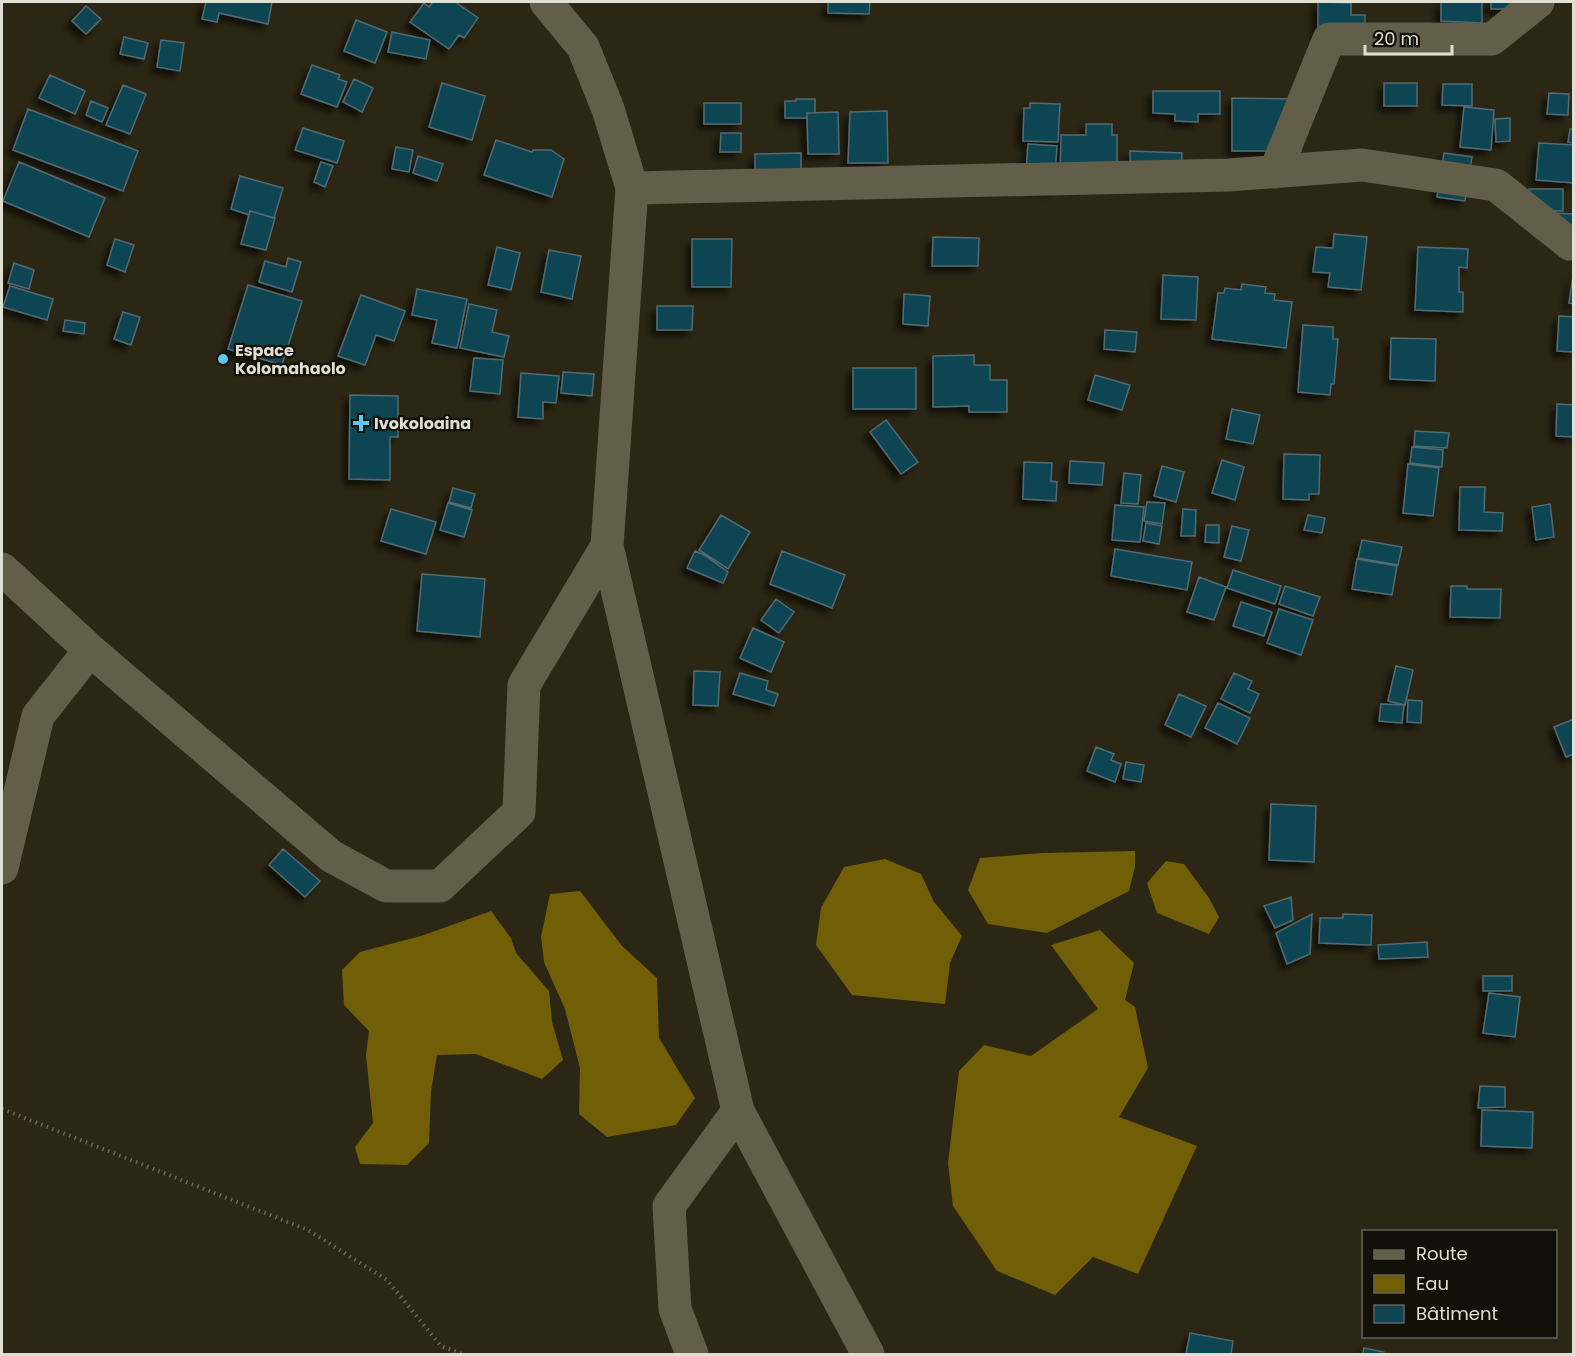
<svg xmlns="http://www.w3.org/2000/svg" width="1575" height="1356" viewBox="0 0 1575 1356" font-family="Poppins,sans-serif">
<defs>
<filter id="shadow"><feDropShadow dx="-5.5" dy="5.5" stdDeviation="3" flood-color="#0009"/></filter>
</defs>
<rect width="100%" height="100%" fill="#2c2714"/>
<path fill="#715f08" d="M1135,851V867L1129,891L1047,933L988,924L968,890L980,858L1042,853Z
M885,859L921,874L934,902L962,936L950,963L945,1004L852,995L816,945L821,908L844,867Z
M1166,861L1184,864L1209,898L1219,917L1209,934L1157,913L1147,883Z
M580,891L622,946L657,978L659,1038L695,1098L676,1125L607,1137L579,1114L580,1068L565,1009L544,962L541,937L550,894Z
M491,911L511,938L516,953L549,991L552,1022L563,1060L542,1079L476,1054L437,1055L431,1091L429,1143L407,1165L360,1164L355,1147L373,1123L366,1055L369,1031L344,1005L342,970L360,952L421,936Z
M1100,930L1134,963L1125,1000L1135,1007L1148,1068L1119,1117L1197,1146L1138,1274L1093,1257L1055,1295L997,1271L953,1206L948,1163L959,1071L984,1045L1031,1056L1098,1009L1051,945Z"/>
<path fill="#0f4453" stroke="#516a73" stroke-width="1.5" filter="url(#shadow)" d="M206,2H272L268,24L219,13L217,22L202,19Z
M433,2H455L478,18L464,38L459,35L449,49L410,22L424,3L429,7Z
M828,2H870L869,14L828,13Z
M1318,2L1351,3V15H1365V41H1318Z
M1441,2H1482V23L1441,21Z
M1491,2H1526V9H1491Z
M86,6L101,19L86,34L72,21Z
M356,20L387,32L375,63L344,51Z
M392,32L430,40L426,59L388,52Z
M124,37L148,43L144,59L120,54Z
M161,40L184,43L180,71L157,67Z
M312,65L340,75L338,79L347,82L337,107L301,94Z
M50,75L85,91L75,114L39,98Z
M354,79L373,88L362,112L343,102Z
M442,83L485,96L472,140L429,127Z
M1384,83H1417V106H1384Z
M1443,84H1472V106L1442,105Z
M123,85L146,94L130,134L106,125Z
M1153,91H1220V114H1198V122L1175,121V114L1153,113Z
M1549,93L1569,94L1568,115L1547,114Z
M1232,98L1302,99L1301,151H1232Z
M796,99H815V113H807V118H785V101H796Z
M91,101L108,108L102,122L86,115Z
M704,103H741V124H704Z
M1030,103L1060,104L1058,142L1023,141L1024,108H1030Z
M1464,107L1494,110L1491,150L1460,147Z
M28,109L138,151L123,191L13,150Z
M887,111L888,163H848L850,112Z
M838,112L839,154H808L807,113Z
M1510,118V141L1496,142L1495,119Z
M1086,124H1112V135H1117V180L1060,179L1061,135H1086Z
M303,128L344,141L337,163L295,150Z
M1570,129H1574V143L1568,142Z
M721,133H741V152H720Z
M496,140L532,152L533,150H551L564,159L552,197L484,175Z
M1539,143L1574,145V183L1536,180Z
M1028,144L1057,146L1054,190L1025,187Z
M396,147L413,150L409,172L392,169Z
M1130,151L1182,153L1181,171L1130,164Z
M801,153V174H755V154Z
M1444,153L1472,157L1465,201L1437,197Z
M418,156L443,164L437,181L413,173Z
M19,162L105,198L89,237L3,201Z
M321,162L333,166L325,187L314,182Z
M240,176L283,188L274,218L250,211L249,215L231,209Z
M1529,189H1563V211L1529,210Z
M250,211L275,218L266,250L241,244Z
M1552,213L1574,214V233Z
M1334,234L1367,237L1361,290L1328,287L1330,273L1313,272L1316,247L1333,248Z
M933,237L979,238L978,266H932Z
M115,239L134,245L125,272L107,265Z
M692,239H732L731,287H692Z
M497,247L520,253L511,290L488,285Z
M1418,247L1468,249L1467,268L1459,267V292H1463V312L1415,310Z
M549,250L581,256L572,299L541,292Z
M288,258L301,262L292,292L259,282L265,261L286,267Z
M14,263L34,270L29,289L8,283Z
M1163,275L1198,277L1196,320L1161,319Z
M1573,276H1574V304L1569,303Z
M1242,284L1266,287L1265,293L1275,294L1274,300L1292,302L1286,348L1212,339L1218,293H1224L1225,288L1241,290Z
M248,285L302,301L282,365L228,349Z
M10,286L53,299L47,320L3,307Z
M417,289L467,299L457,348L432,343L437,320L412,315Z
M904,294L930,296L928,326L903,324Z
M361,295L405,311L394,341L376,335L365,365L338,356Z
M469,304L497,310L492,332L509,336L504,357L460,348Z
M657,306H693L692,330H657Z
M123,312L140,317L131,345L114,339Z
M1559,316L1574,317V352L1557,351Z
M65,320L85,323L84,334L63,331Z
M1303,325L1333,327V339H1338L1334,384H1331L1330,395L1298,392Z
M1105,330L1137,332L1135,352L1104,349Z
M1391,338L1436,339L1435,381L1390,379Z
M974,355V365H990V380H1007V412H969V406L933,407V356Z
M474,358L503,360L500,394L470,391Z
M853,368H916V409H853Z
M563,372L594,374L592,396L561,393Z
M521,373L559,376L556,403L543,402V419L518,417Z
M1095,375L1130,385L1122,410L1088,400Z
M350,395L398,396V437H390V480L349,479Z
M1557,404L1574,405V437L1556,436Z
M1232,409L1260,415L1253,444L1226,439Z
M886,420L918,462L901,474L870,432Z
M1415,431L1449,433L1447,448L1414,446Z
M1412,447L1443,450L1442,467L1410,463Z
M1284,454L1320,455L1319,494H1309V500L1283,499Z
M1222,460L1244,467L1235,500L1212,493Z
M1070,461L1104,463L1102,485L1069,483Z
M1024,462L1052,463L1051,481L1057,482L1056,501L1023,499Z
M1408,464L1439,468L1433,516L1403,513Z
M1162,466L1184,472L1176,502L1154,496Z
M1124,473L1141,475L1138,504L1121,503Z
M1460,487H1485L1484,512L1503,513L1502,531L1459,530Z
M453,488L475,494L471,508L449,502Z
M1147,502L1165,503L1162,524L1144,521Z
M448,503L472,510L464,537L440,530Z
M1550,504L1554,537L1536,540L1532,507Z
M1115,505L1144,507L1140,542L1112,540Z
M391,509L436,522L426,554L381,541Z
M1183,509L1196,510L1195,536H1181Z
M721,515L750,532L728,569L699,550Z
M1308,515L1325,518L1322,533L1304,530Z
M1146,523L1162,526L1159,544L1143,541Z
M1206,525H1219V543L1205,542Z
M1232,526L1249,530L1241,561L1224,557Z
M1362,540L1402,547L1398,565L1358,558Z
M1115,549L1192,562L1187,590L1111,576Z
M695,551L704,555L728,572L723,583L687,568Z
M782,551L845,575L832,608L770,584Z
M1357,559L1397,566L1392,595L1352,589Z
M1233,570L1281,586L1275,604L1227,588Z
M422,574L485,579L480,637L417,631Z
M1199,577L1226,587L1214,620L1187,612Z
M1285,586L1320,597L1313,616L1279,604Z
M1451,586H1467V589H1501L1500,618L1450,617Z
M776,599L794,612L779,633L761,620Z
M1241,602L1272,612L1264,636L1233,626Z
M1279,609L1313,620L1301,655L1267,643Z
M753,628L784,642L771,672L740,658Z
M1396,666L1413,670L1405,705L1388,701Z
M694,671L720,672L718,706L693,705Z
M740,673L768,681L766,690L778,694L774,706L733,694Z
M1234,673L1252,681L1248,689L1259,694L1250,713L1221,699Z
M1179,694L1206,706L1191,737L1165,725Z
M1408,700L1422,701L1421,723L1407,722Z
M1218,703L1250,718L1237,744L1205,728Z
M1381,704L1404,705L1402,723L1379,721Z
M1574,719V754L1566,757L1554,727Z
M1096,747L1114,754L1111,760L1121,764L1115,782L1087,771Z
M1126,762L1144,765L1141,782L1123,779Z
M1271,804L1316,806L1314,862L1269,860Z
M283,849L320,881L305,897L269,865Z
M1291,897L1293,920L1275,928L1264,906Z
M1312,914L1310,954L1287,964L1276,933Z
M1343,914L1372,915L1371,945L1319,943L1320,918H1343Z
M1427,942L1428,957L1379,959L1378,945Z
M1483,976H1512V991H1483Z
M1489,993L1520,997L1515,1037L1483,1033Z
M1480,1086L1505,1087V1107L1478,1108Z
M1482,1110L1533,1112L1532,1148L1481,1146Z
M1190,1333L1233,1341L1231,1354H1186Z
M1364,1348L1384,1352V1354H1363Z"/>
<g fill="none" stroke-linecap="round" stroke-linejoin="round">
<path stroke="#6d6858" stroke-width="4" stroke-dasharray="1.5 4.5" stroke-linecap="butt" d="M2,1109L308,1230L387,1280L441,1346L462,1354"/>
<path stroke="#635e49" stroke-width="33" d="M546,2L583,47L608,109L632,188L607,546L738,1111L868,1354
M1275,172L1329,39H1492L1538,2
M632,188L1229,175L1362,165L1496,185L1570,244H1574
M2,569L90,650L331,856L386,886H440L519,812L524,685L607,546
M2,868L38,716L90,650
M692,1354L675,1309L669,1206L738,1111"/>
</g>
<g fill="#5cc7e8" stroke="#121008" stroke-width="2">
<circle cx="223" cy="359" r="6"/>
<path d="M358 414h6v6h6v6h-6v6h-6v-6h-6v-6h6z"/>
</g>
<g text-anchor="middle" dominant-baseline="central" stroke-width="4.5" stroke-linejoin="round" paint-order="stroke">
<g font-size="16" font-weight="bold" fill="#e1ded2" stroke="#121008" text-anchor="start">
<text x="235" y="350">Espace<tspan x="235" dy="18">Kolomahaolo</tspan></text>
<text x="374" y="423">Ivokoloaina</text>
</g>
</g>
<rect width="1575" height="1356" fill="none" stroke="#e1ded2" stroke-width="6"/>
<rect x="1362" y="1230" width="195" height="108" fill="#121008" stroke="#656259" stroke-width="1.5"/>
<rect x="1374" y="1250" width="30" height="9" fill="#635e49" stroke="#656259" stroke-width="1.5"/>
<text x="1416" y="1260" font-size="18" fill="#e1ded2">Route</text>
<rect x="1374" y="1275" width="30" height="18" fill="#715f08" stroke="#656259" stroke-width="1.5"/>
<text x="1416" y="1290" font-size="18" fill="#e1ded2">Eau</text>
<rect x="1374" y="1305" width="30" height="18" fill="#0f4453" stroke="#656259" stroke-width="1.5"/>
<text x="1416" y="1320" font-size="18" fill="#e1ded2">Bâtiment</text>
<path d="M1365 45v9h87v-9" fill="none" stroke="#e1ded2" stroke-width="3"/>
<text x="1374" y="45" font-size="18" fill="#e1ded2" stroke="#121008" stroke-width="4.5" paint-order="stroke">20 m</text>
</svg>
